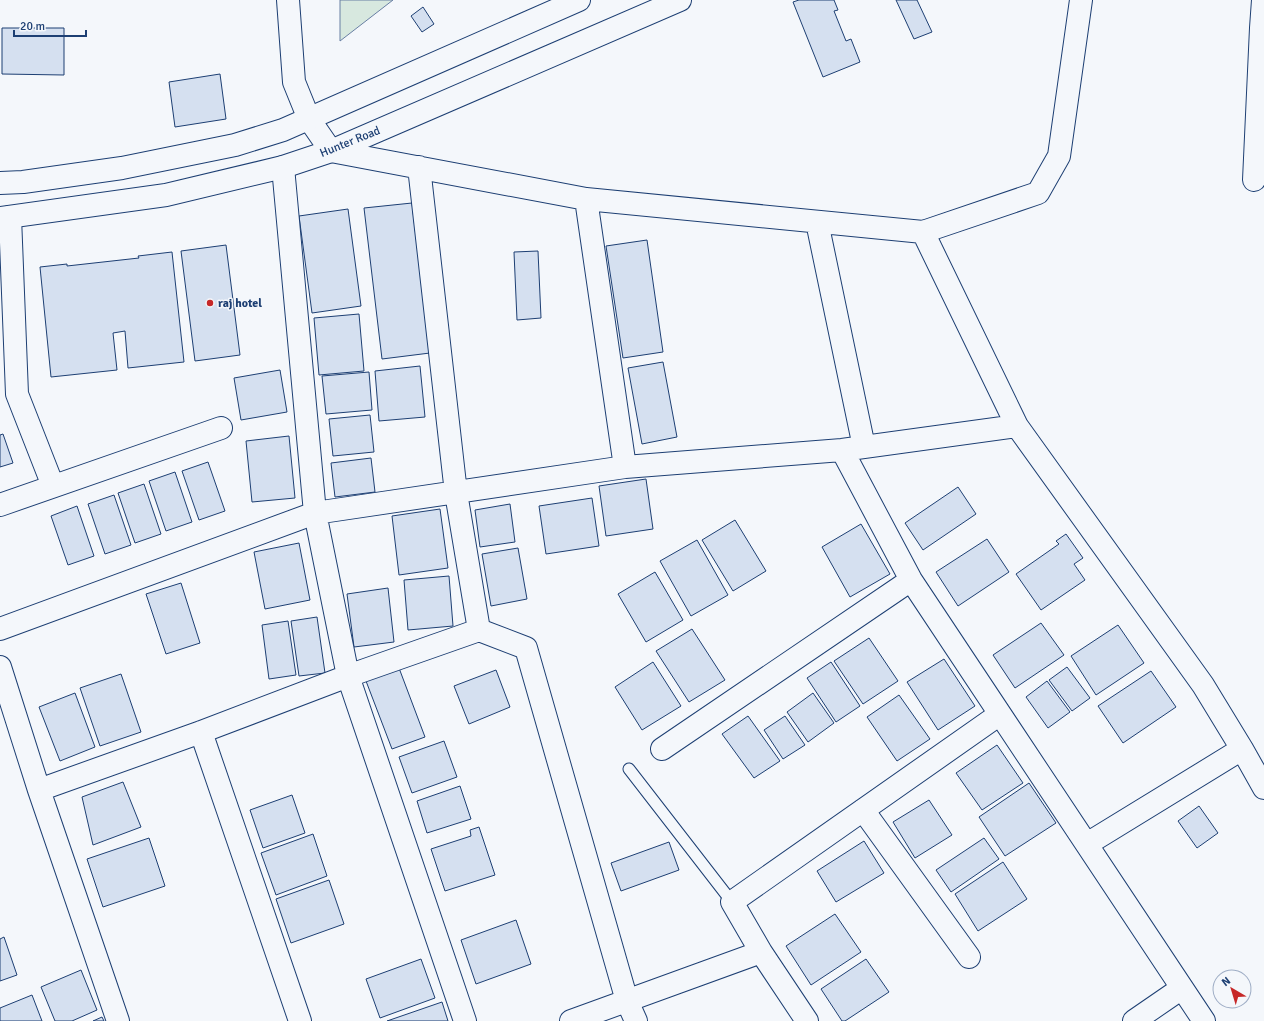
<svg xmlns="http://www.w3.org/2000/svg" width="1264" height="1021" viewBox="0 0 1264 1021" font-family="Signika,sans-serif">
<rect width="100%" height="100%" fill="#f4f7fb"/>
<path fill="#d7e8df" stroke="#687fa3" d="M340,0H393L340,41Z"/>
<path fill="#d5e0f0" stroke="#1d3f73" d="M799,0H834L838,10L834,11L846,41L851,39L860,62L823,77L793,2Z
M896,0H917L932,32L914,39Z
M423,7L434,24L422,32L411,16Z
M2,28H64V75L2,74Z
M220,74L226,119L175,127L169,82Z
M412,203L430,353L382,359L364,208Z
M348,209L361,306L312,313L299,216Z
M647,240L663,352L623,358L606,246Z
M226,245L240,355L195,361L181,251Z
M538,251L541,318L517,320L514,252Z
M172,252L184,362L128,368L125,331L113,333L117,370L51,377L40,267L67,264V266L139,258L138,256Z
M359,314L364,371L319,375L314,318Z
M663,362L677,437L642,444L628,368Z
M420,366L425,417L379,421L375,371Z
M280,370L287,412L241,420L234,378Z
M369,372L372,410L326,414L322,376Z
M370,415L374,452L333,456L329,419Z
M3,434L13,463L0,467V435Z
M289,436L295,498L252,502L246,441Z
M371,458L375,492L335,497L331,463Z
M208,462L225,511L199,520L182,471Z
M175,472L192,522L166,531L149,481Z
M646,479L653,529L606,536L599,486Z
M144,484L161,534L135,543L118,493Z
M958,487L976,514L923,550L905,523Z
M114,495L131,545L105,554L88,504Z
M592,498L599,546L546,554L539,506Z
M510,504L515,542L480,547L475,510Z
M77,506L94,556L68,565L51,516Z
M440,509L448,568L399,575L392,516Z
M735,520L766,571L733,591L702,540Z
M861,524L890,574L850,597L822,547Z
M1066,534L1083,558L1074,564L1085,580L1041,610L1016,574L1059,544L1056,541Z
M987,539L1009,572L958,606L936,572Z
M697,540L728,595L691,616L660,561Z
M299,543L310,600L265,609L254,552Z
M518,548L527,599L491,606L482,554Z
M655,572L683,620L646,642L618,594Z
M449,576L453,626L408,630L404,580Z
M181,583L200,643L166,654L146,594Z
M388,588L394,642L354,647L347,594Z
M317,617L325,673L299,676L291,621Z
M288,621L296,675L269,679L262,625Z
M1041,623L1064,655L1015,688L993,655Z
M1118,625L1144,663L1096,695L1071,656Z
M692,629L725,680L689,702L656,651Z
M869,638L898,681L863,704L834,661Z
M944,659L975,706L938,730L907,682Z
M653,662L681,706L642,730L615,687Z
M831,662L860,706L836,722L807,678Z
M1067,667L1090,698L1072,711L1049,680Z
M399,668L425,737L392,749L366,681Z
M496,670L510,707L469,724L454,686Z
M1151,671L1176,707L1123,743L1098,706Z
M121,674L141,732L100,746L80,688Z
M1047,681L1070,712L1048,728L1026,697Z
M75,693L95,747L60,761L39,707Z
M813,693L834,723L808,742L787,712Z
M899,695L930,739L897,761L867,717Z
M748,716L780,761L754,778L722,734Z
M785,716L805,745L783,759L764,730Z
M444,741L457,777L412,793L399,757Z
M997,745L1023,783L982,810L956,773Z
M123,782L141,827L93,845L82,797Z
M1029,783L1056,823L1005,856L979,817Z
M460,786L471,819L427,833L417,801Z
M292,795L305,833L263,848L250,810Z
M929,800L952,835L915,858L893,822Z
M1199,806L1218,833L1197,848L1178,821Z
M479,827L495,875L445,891L431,849L471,836L470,830Z
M313,834L327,876L276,895L261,853Z
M149,838L165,886L103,907L87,859Z
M984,838L999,859L951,892L936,870Z
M864,841L884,873L836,902L817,871Z
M669,842L679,870L621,891L611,863Z
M1003,862L1027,899L978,931L955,894Z
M329,880L344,924L291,943L276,899Z
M835,914L861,952L811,985L786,946Z
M516,920L531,964L476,984L461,940Z
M4,937L17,975L0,981V939Z
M421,959L435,998L380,1018L366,979Z
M866,959L889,992L845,1021H842L821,989Z
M81,970L97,1010L72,1021H55L41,987Z
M32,995L42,1021H0V1008Z
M442,1002L448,1021H387Z
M102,1017L104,1021H93Z"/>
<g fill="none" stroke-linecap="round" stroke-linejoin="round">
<g stroke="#1d3f73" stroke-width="13">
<path id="service" d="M629,769L732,902"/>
</g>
<g stroke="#1d3f73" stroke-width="24">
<path id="minor" d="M1263,0L1261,28L1264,37
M331,151L586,199L923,232L1038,193L1059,156L1081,0
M283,167L315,513L348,676L479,630L456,493L419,167
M1254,180L1261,28
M586,199L625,467
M10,217L17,394L53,486
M817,222L864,447
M923,232L1017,426L1203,685L1242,749L1264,788
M842,450L911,580L1204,1021
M0,505L221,428
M0,629L315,513L625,467L842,450L1017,426
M479,630L526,648L627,1001L636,1021
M0,667L39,790L118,1021
M201,732L300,1021
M662,749L911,580
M39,790L201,732L348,676L465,1021
M863,810L969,957
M1087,844L1242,749
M761,952L732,902L1000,714
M571,1021L761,952L807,1021
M1134,1021L1182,988"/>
</g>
<g stroke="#1d3f73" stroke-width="24">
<path id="tertiary" d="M288,0L294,82L309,119L331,151"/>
</g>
<g stroke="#1d3f73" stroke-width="24">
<path id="secondary" d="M0,183L23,182L122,168L235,145L283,130L579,0
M0,218L166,195L283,167L331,151L680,0"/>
</g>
<use href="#service" stroke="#f4f7fb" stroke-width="11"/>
<use href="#minor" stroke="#f4f7fb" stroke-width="22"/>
<use href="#tertiary" stroke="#f4f7fb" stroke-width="22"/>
<use href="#secondary" stroke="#f4f7fb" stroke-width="22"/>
</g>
<circle fill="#c62828" stroke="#f4f7fb" stroke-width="1.5" cx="210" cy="303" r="4"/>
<g text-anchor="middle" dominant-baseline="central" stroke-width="3" stroke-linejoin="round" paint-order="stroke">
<g font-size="12" fill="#1d3f73" stroke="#f4f7fb">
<text transform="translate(350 142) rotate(-22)">Hunter Road</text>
</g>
<g font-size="12" font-weight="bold" fill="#1d3f73" stroke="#f4f7fb" text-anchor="start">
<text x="218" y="303">raj hotel</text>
</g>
</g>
<g transform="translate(1232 989) rotate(322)"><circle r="19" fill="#f4f7fb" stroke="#9eadc5"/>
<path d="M0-3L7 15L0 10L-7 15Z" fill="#c62828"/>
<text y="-6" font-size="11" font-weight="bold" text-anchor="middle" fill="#1d3f73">N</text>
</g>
<path d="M14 30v6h72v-6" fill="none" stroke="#1d3f73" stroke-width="2"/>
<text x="20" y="30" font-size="12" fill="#1d3f73" stroke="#f4f7fb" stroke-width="3" paint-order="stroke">20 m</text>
</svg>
